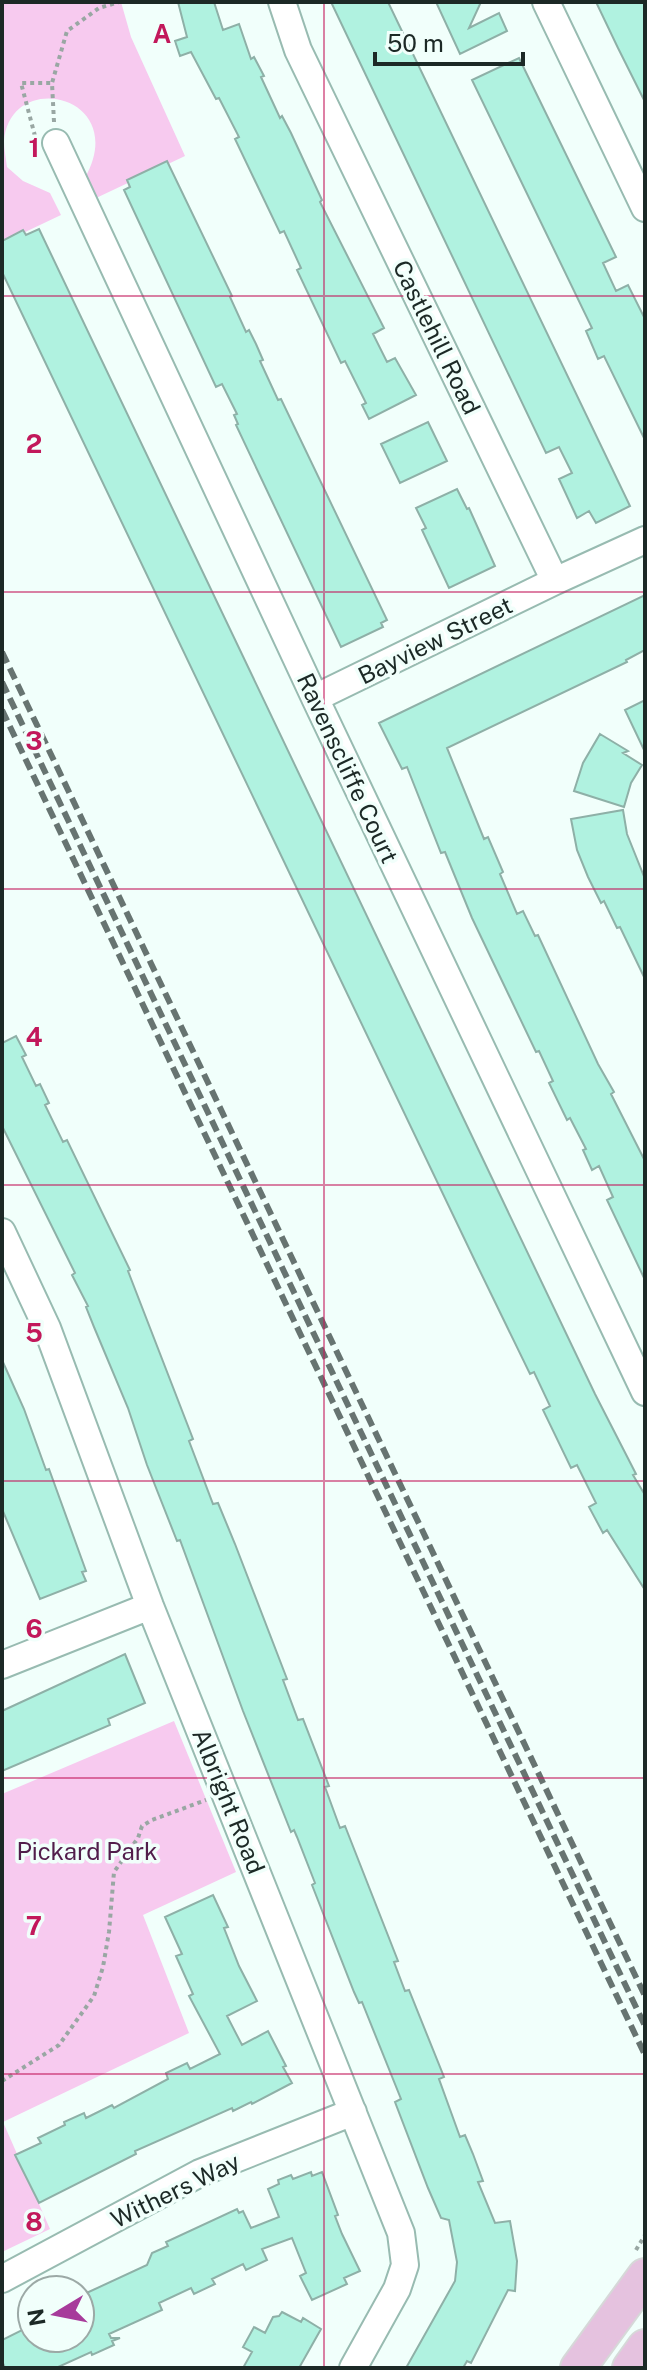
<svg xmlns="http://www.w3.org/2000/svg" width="647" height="2370" viewBox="0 0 647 2370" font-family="'Public Sans',sans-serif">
<rect width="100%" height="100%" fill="#f1fffb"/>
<path fill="#f7caef" d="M2,2H121L131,37L185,156L94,199L85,178C131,95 10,68 4,141C4,149 6,159 7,167L23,181L50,193L61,215L2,243Z
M174,1721L236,1872L143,1915L189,2033L3,2122L50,2229L2,2252V1794Z"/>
<path fill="#b0f2e0" stroke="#8eb0a7" stroke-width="2" d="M178,2H214L223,30L239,24L251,59L254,57L264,76L261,77L280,118L282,116L291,133L322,200L320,202L384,328L373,334L387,362L395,358L416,395L369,419L362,405L366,403L345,361L341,363L297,270L301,268L284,231L280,233L235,139L239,137L219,98L216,99L191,52L180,56L175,41L187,37Z
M331,2H388L630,506L596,523L589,511L577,518L559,479L572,473L559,447L546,453Z
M436,2H481L469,28L499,13L507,31L460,54Z
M596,2H645V102L618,48Z
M519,58L616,257L603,263L616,291L628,285L645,319V440L604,356L598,359L586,331L592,328L472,80Z
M167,161L232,296L230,297L246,332L249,330L256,344L263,360L260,361L278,400L281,399L387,620L381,623L383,627L341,647L236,425L238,424L234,415L237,414L222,384L216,387L124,190L130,187L127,180Z
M39,229L595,1394L636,1474L633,1475L645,1495V1590L607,1530L603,1533L589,1507L596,1503L577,1465L571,1468L543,1410L550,1406L534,1372L530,1374L476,1263L2,272V241L23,230L26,235Z
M428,422L447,461L400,483L381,444Z
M457,489L467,509L469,508L495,566L449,588L422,530L426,528L416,508Z
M645,595V650L626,660L627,662L447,748L484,839L488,837L503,872L500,874L517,914L523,911L535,936L538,935L598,1064L614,1092L611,1094L645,1161V1280L607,1200L613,1197L599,1166L592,1170L583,1150L586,1149L570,1118L567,1120L549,1083L553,1081L539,1051L536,1052L472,918L445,852L441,853L407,767L402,769L379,723Z
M645,700V752L625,710Z
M600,734L628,751L623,753L642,765L631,783L624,807L574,791L583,763Z
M623,810L627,834L645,879V979L620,927L617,928L604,901L601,903L588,877L577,850L571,819Z
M16,1036L26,1055L22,1057L36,1086L40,1084L49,1103L45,1105L63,1142L67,1140L130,1270L128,1271L193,1439L189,1441L213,1504L218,1503L235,1544L287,1679L283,1680L298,1720L303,1719L329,1786L325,1787L340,1828L345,1826L398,1961L394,1962L405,1991L409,1990L444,2077L439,2079L460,2137L465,2135L473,2154L483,2181L478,2182L495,2223L510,2221L517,2261L515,2291L508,2290L471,2363L467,2361L463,2368H406L455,2281L457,2262L449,2220L441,2218L428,2188L395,2102L401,2099L362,2002L359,2003L354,1992L312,1885L315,1883L297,1837L294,1830L291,1832L243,1711L180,1540L177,1541L147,1465L128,1408L94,1327L86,1307L88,1306L72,1275L75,1273L2,1126V1043Z
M2,1360L24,1409L46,1470L49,1469L86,1571L82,1572L86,1581L40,1599L2,1509Z
M125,1654L145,1703L108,1719L110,1725L2,1771V1711Z
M213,1895L228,1927L224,1928L239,1966L257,2001L227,2016L242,2045L268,2031L286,2066L283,2067L292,2083L252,2104L251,2102L233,2111L232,2108L135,2151L136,2154L39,2203L15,2155L41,2143L38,2138L65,2125L64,2122L84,2113L86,2118L112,2105L114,2108L168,2079L166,2073L187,2063L190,2069L220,2054L189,1996L193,1994L176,1956L182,1954L165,1917Z
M311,2172L312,2176L322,2172L338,2215L335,2216L342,2234L360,2271L344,2278L347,2284L312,2300L300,2276L306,2273L292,2238L262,2249L267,2260L246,2270L243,2264L212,2279L215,2284L194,2294L191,2288L159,2303L162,2310L109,2334L111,2338H120L112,2341L114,2345L92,2355L91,2352L56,2368H5L2,2361V2340L32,2325V2338H80V2296L147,2265L152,2253L168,2246L166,2242L237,2209L239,2213L243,2211L251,2228L279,2217L268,2189L279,2184L278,2180L291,2175L293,2179Z
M282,2312L301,2322L303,2318L321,2329L299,2368H243L252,2352L243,2347L254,2327L265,2333L273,2317L279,2316Z"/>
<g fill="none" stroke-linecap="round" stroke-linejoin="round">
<g stroke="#98bbb1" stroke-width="30">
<path id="minor" d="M282,2L298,50L555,581L645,540
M546,2L645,208
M56,143L315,698L645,1392
M315,698L555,581
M2,1232L47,1328L150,1606L401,2233L405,2265L397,2289L353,2368
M2,1665L150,1606
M2,2279L200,2173L353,2112"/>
</g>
<g stroke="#d6d8d8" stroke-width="38">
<path id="major" d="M578,2368L645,2276
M630,2368L645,2347"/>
</g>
<path stroke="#99a7a3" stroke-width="4" stroke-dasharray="4 4" stroke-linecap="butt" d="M54,122L52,83L67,31L99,8L119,2
M35,136L21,83H52
M2,2081L59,2045L94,1996L103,1967L109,1932L114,1872L138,1838L142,1826L152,1820L206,1800
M636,2250L645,2235"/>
<use href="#minor" stroke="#fff" stroke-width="26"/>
<use href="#major" stroke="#e5c2df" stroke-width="34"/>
<path stroke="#677471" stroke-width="6" stroke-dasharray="12 6" stroke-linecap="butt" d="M2,652L645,1996
M2,682L645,2026
M2,710L645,2055"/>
</g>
<path fill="none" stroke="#c2185b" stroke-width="2" stroke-opacity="0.55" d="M324,2V2368M2,296H645M2,592H645M2,889H645M2,1185H645M2,1481H645M2,1778H645M2,2074H645"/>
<g text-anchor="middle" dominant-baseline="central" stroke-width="7" stroke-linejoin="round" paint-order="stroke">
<g font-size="24" fill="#1c2926" stroke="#f1fffb">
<text transform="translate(437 337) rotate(64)">Castlehill Road</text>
<text transform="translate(435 640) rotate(-26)">Bayview Street</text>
<text transform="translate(348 768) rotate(65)">Ravenscliffe Court</text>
<text transform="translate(229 1801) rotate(68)">Albright Road</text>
<text transform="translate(175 2190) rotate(-26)">Withers Way</text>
</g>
<g font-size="24" fill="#511d4b" stroke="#f1fffb">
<text x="87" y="1851">Pickard Park</text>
</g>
</g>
<g font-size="26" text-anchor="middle" font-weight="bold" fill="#c2185b" stroke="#f1fffb" stroke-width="7" stroke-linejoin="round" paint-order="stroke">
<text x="162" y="43">A</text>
<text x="34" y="157">1</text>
<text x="34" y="453">2</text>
<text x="34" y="750">3</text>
<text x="34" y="1046">4</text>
<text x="34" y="1342">5</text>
<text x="34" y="1638">6</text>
<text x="34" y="1935">7</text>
<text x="34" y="2231">8</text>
</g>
<rect width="647" height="2370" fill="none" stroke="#1c2926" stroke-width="8"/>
<g transform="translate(56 2314) rotate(260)"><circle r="38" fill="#f1fffb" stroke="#9ca9a6" stroke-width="2"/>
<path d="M0-6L14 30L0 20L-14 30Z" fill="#a73b9b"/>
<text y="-12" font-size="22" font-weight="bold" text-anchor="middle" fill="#1c2926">N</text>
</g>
<path d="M375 52v12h148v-12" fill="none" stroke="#1c2926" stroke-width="4"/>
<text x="387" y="52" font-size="24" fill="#1c2926" stroke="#f1fffb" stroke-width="6" paint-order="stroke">50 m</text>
</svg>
